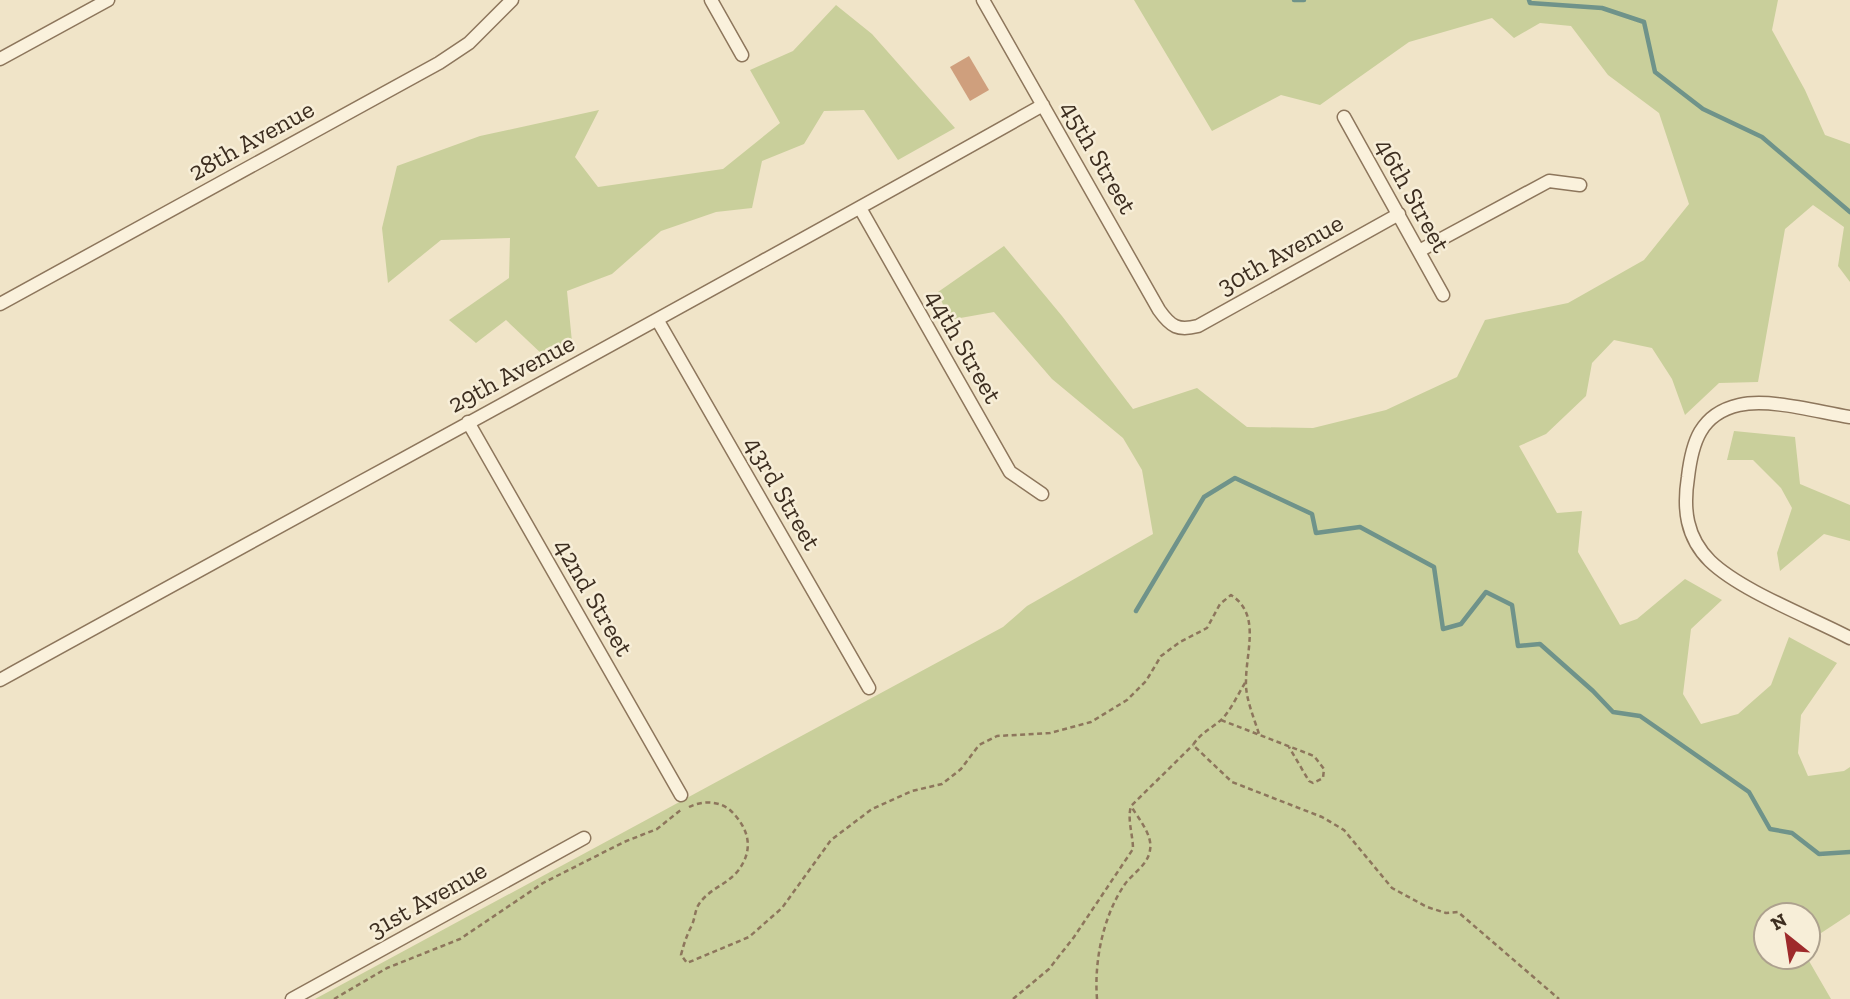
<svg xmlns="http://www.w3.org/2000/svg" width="1850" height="999" viewBox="0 0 1850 999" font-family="'Zilla Slab',serif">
<rect width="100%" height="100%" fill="#f0e4c8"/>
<path fill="#c9cf9b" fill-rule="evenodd" d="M1134,0H1778L1772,30L1805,90L1825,135L1850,144V282L1838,266L1844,227L1813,205L1785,229L1758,382L1719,383L1685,415L1672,379L1652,348L1614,340L1592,363L1586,396L1546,434L1519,446L1557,513L1582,511L1578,552L1620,625L1637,619L1685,579L1722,600L1691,629L1683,694L1701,724L1738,714L1771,685L1789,637L1837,663L1801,715L1798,753L1808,776L1844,771L1850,767V914L1812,939L1809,961L1831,999H315L1003,627L1027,606L1153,534L1142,470L1123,438L1052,379L994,312L949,320L938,292L1004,246L1062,316L1133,409L1197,388L1247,427L1313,428L1386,410L1457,377L1485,320L1568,303L1644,260L1689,204L1659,113L1608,75L1571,26L1540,23L1514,38L1492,18L1409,42L1320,105L1281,95L1212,131ZM1766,915H1808V957H1766Z
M836,5L872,34L955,128L898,160L864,110L824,111L804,144L762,161L752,208L716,212L661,231L612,274L567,291L572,342L544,356L506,320L476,343L449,320L509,278L510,238L441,240L388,283L382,228L397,166L480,136L599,110L575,157L598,187L723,169L780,123L750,70L793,51Z
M1734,431L1795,437L1800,484L1850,505V541L1824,534L1780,571L1777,553L1792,508L1781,488L1753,460H1727Z"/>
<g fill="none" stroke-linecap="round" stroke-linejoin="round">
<path stroke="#6f938a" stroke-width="4.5" d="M1294,0H1304
M1529,0L1530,3L1602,8L1644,22L1655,72L1703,109L1762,137L1850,212
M1136,611L1204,497L1235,478L1312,514L1316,533L1360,527L1434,567L1443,629L1461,624L1486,592L1512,605L1518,646L1540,644L1593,691L1613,712L1640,716L1749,792L1770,829L1792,833L1819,854L1850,852"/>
</g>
<path fill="#cf9f7d" d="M969,56L989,90L970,101L950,67Z"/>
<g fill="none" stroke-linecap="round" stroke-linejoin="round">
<g stroke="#8d765c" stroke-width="15">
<path id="street" d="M711,0L742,55
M983,0L1159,310C1171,327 1178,331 1198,326L1399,214
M0,59L108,0
M1344,117L1443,295
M860,208L1010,472L1042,494
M1419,251L1549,181L1580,185
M0,304L439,63L469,43L512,0
M658,321L869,688
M1850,417C1818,412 1770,398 1739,405C1700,414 1692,443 1688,477C1683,509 1686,537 1710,561C1741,591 1810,617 1850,638
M468,422L681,795
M0,680C348,488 697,300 1043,105
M292,999L584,838"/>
</g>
<path stroke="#8d765c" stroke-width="2.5" stroke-dasharray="5 3.5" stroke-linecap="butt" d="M1245,683C1238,694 1232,708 1223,718C1213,728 1201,732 1193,745L1232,782L1322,817L1344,830L1392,888L1427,907L1446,913L1458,912L1559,999
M1221,720L1314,756L1324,769L1323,778L1313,783L1309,781L1289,747
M689,807C701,801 718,800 730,810C749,828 755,850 737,872C726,885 709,889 699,904C695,910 695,918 692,925C687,935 684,943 681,955L687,963L749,937L782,908L831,840L872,809L912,791L942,784L961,769L979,745L997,736L1050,733L1091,722L1127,700L1146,681L1161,656L1180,642L1207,628L1220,604L1231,595C1261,614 1246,651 1246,681C1245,697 1254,718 1259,734
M334,999L387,968L460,939L543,883L624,842L657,829L682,809
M1013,999L1049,969L1074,937L1133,849C1133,835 1127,819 1131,806L1193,745
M1097,999C1094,961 1103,916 1125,884C1133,873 1148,865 1150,850C1153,835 1138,818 1131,806"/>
<use href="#street" stroke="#faf1dc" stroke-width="12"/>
</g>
<g text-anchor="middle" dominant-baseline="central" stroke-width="5" stroke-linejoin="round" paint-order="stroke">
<g font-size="26" fill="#3d2e20" stroke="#f7eed8">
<text transform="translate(251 140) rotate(-29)">28th Avenue</text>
<text transform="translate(1099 157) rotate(60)">45th Street</text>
<text transform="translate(1413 195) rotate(61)">46th Street</text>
<text transform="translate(1280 254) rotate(-29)">30th Avenue</text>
<text transform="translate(964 346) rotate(60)">44th Street</text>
<text transform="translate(511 373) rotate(-28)">29th Avenue</text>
<text transform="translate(783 493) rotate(60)">43rd Street</text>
<text transform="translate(594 597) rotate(60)">42nd Street</text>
<text transform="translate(427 899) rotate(-29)">31st Avenue</text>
</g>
</g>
<g transform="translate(1787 936) rotate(330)"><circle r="33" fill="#f7eed8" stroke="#ada18e" stroke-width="2"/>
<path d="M0-5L12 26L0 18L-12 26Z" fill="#9e2a2b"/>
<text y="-10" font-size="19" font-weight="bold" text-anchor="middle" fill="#3d2e20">N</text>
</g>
</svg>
